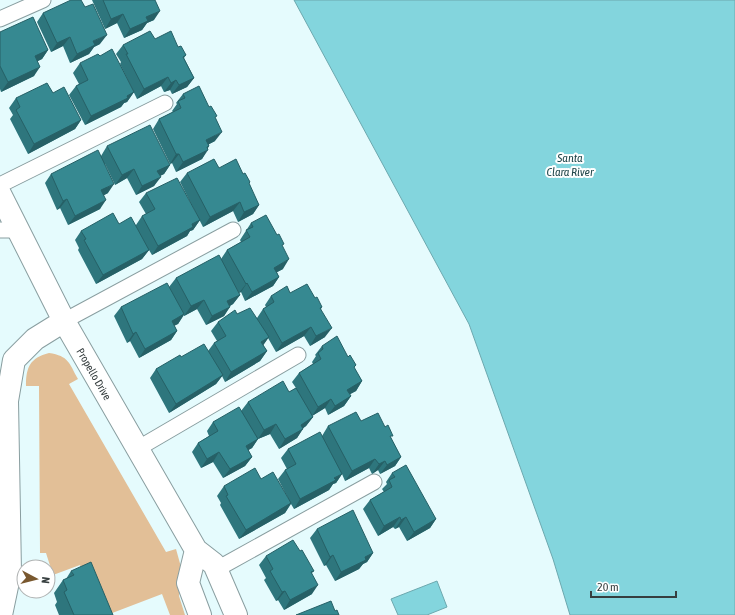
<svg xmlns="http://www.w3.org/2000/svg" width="735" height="615" viewBox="0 0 735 615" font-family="'Asap Condensed',sans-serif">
<rect width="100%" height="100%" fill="#e5fbfd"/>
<path fill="#e2bf97" d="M49,353C69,356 69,363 78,379L69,384L166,552L176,549L181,567L179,596L185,615H170L162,594L107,615H100L80,565L53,575L46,553H40L39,386H26C26,367 30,358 49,353Z"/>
<path fill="#83d5dd" stroke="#6ca8ae" d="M294,0H735V615H570L553,559L469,324Z
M437,581L447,607L427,615H398L391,599Z"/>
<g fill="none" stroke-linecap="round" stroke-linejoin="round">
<g stroke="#899ea0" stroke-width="17">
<path id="lane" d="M0,19L43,0
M0,185L165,103
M0,230H18
M64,321L233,230
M137,449L298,355
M217,569L374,482"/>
</g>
<g stroke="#899ea0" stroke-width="24">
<path id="street" d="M0,194L64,321L196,550
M1,615L10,572L7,401L14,360L35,339L64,321
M200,615L188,583L196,550L214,564L236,615"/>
</g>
<use href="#lane" stroke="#fff" stroke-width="15"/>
<use href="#street" stroke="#fff" stroke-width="22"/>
</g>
<path fill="#2e767d" d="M92,0H155L154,20L147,23L142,30L124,38L117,23L105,29Z
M43,13L100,44L94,47L89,54L70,63L63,46L51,52L37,22Z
M0,32L48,50L42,59L38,61L34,76L1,92L0,89Z
M155,39L178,47L186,55L184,58L194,78L187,87L172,94L170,90L164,92L161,86L137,99L120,64L121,62L116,54L123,45Z
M80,63L134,92L127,102L124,103L121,107L85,125L69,95L76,86L79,84L73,73Z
M53,93L81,120L75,129L28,154L10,119L13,115L9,108L16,98Z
M183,94L215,118V141L209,144V146L202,159L176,172L172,163L170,164L153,129L159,119L173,112L172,111L177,104L176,103Z
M107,146L170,165L164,174L160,176L154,186L136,195L127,178L115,185L105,164L108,193L104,195L100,209L68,225L60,208L57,210L45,183L51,174L101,156Z
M219,168L243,174L259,205L253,214L238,222L233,211L203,227L180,182L187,173Z
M146,193L200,220L193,230L190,231L187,236L152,255L149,250L142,259L96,284L78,250L79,248L75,240L81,231L119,224L136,225L142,216L146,214L139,202Z
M251,223L282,246L283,269L277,272L279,277L273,286L245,301L241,292L239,293L227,272L240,295L233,304L230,306L224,316L206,325L197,309L184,316V315L178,324L174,325L177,331L171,340L139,358L130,341L127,343L114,316L121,307L169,287L176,278L221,259L227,250L241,242L240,240Z
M290,293L315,298L322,307L321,309L325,337L310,346L304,336L276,352L268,338L263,345L267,351L260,361L225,382L222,376L216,384L169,413L150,378L156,369L181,357L208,351L214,343L217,341L211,331L218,322L237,314L257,318L263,309L266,307L265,305L271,296Z
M322,346L348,357L356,365L354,368L362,381L356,391L349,394L351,396L344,406L328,415L325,408L312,416L313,417L306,426L303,428L297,438L279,449L270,434L258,439L252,448L248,450L252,457L245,466L223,478L213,462L201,468L192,452L198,443L209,436L207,431L213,422L241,411L248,402L289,392L296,388L292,382L299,373L313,364L312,362L316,356L315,355Z
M361,421L385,427L401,457L395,466L380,474L378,470L372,474L369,468L345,481L342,474L336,483L333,484L329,490L294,509L291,504L285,513L239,539L220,505L221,503L217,496L224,486L261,479L289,500L278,479L285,470L287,469L281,458L288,449L322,436L328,426Z
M392,473L436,519L430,528L407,541L399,527L395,529L393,527L378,536L363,509L370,500L384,492L382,489L387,484L386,482Z
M317,529L373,553L367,562L363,564L359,569L335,581L326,565L324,566L310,538Z
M266,556L314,571L312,573V594L284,610L278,600L276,601L264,580L266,578L259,565Z
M71,571L113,615H59L55,605L57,602L54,593L63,580L66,579Z"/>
<path fill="#266066" d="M160,11L154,20L147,23L142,30L124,38L130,29L146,17Z
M123,14L117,23L105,29L111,19Z
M107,35L100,44L94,47L89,54L70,63L77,54L93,41Z
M70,37L63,46L51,52L57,43Z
M48,50L42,59L29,65L35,56Z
M40,67L34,76L1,92L8,82Z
M168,77L161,86L137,99L144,89Z
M194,78L187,87L172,94L179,85Z
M176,80L170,90L164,92L171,83Z
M134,92L127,102L124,103L121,107L85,125L91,116Z
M81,120L75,129L28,154L34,144Z
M222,132L215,141L200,149L206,140Z
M209,146L205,152L208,150L202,159L176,172L183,162Z
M176,154H179L172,163L170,164Z
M170,165L164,174L151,180L157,171Z
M134,169L127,178L115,185L122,175Z
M161,177L154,186L136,195L142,186Z
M114,184L108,193L95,200L101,190Z
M67,199L60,208L57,210L63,201Z
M106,200L100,209L68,225L75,216Z
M240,202L233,211L203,227L210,217Z
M259,205L253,214L238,222L244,212Z
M200,220L193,230L190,231L187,236L152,255L158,246Z
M149,250L142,259L96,284L103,275Z
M289,259L283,269L268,277L274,268Z
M279,277L273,286L245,301L252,292Z
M247,283L241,292L239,293L246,284Z
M240,295L233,304L221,311L227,301Z
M204,300L197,309L184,316L191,306Z
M230,307L224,316L206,325L212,316Z
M184,314L178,324L166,330L172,321Z
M311,327L304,336L276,352L282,343Z
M332,328L325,337L310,346L316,336Z
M177,331L171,340L139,358L145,349Z
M136,332L130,341L127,343L133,334Z
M269,337L262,347L261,342Z
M267,351L260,361L225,382L231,372Z
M223,375L216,384L169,413L176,404Z
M362,381L356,391L340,400L347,390Z
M351,396L344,406L328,415L335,406Z
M331,399L325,408L312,416L318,407Z
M313,417L306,426L297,433L303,429L297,438L279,449L285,439L301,425Z
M276,424L270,434L258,439L264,430Z
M258,439L252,448L240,455L246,446Z
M219,452L213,462L201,468L207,459Z
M252,457L245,466L223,478L230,469Z
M401,457L395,466L380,474L387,465Z
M375,459L369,468L345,481L352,471Z
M385,461L378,470L372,474L379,464Z
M342,474L336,483L333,484L329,490L294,509L300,499Z
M291,503L285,513L239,539L246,530Z
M400,517L393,527L378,536L384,526Z
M406,517L399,527L395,529L401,520Z
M436,519L430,528L407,541L414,532Z
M373,553L367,562L363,564L359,569L335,581L341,572L365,557Z
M333,555L326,565L324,566L330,557Z
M318,585L312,594L284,610L290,600Z
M285,591L278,600L276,601L282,592Z"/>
<path fill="#368991" stroke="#266066" d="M71,0H81L85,7L93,4L107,35L93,41L95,45L77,54L70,37L57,43L43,13Z
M103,0H155L160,11L146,17L148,21L130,29L123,14L111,19Z
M33,17L48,50L35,56L40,67L8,82L0,66V32Z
M150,31L155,39L171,31L178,47L181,46L186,55L183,57L194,78L179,85L176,80L171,83L168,77L144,89L126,54H128L123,45Z
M112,49L134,92L127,96L128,98L91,116L76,86L88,80L80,63L98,54L100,56Z
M47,83L53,93L64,87L81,120L34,144L16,110L20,107L16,98Z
M199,86L209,107L211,106L217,116L215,117L222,132L206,140L209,146L207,147L208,150L183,162L179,154H176L159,119L181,108L178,101L185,98L183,94Z
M150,125L170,165L157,171L161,177L142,186L134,169L122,175L107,146Z
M98,150L114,184L101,190L106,200L75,216L67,199L63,201L51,174Z
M214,159L219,168L236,159L243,174L245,173L250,182L249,183L259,205L244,212L240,202L210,217L187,173Z
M177,178L200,220L192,224L193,227L158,246L142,216L155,209L146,193Z
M113,213L119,224L131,217L149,250L103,275L84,240L86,239L81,231Z
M266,215L277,235L279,234L284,244L282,245L289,259L274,268L279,277L252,292L247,283L246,284L227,250L250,237L246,230L253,227L251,223Z
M219,255L240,295L227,301L230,307L212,316L204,300L191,306L176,278Z
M167,283L184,314L172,321L177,331L145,349L136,332L133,334L121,307Z
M307,284L315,298L317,297L322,307L320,308L332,328L316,336L311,327L282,343L263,309L274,302L271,296L287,286L290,293Z
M250,308L269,337L261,342L267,351L231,372L214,343L226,336L218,322L235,310L237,314Z
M337,336L348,357L350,355L356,365L354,367L362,381L347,390L351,396L335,406L331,399L318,407L299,373L321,359L318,353L323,349L322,346Z
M204,344L223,375L176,404L156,369L180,355L181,357Z
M283,381L289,392L296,388L313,417L301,425L303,429L285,439L276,424L264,430L248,402Z
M239,407L258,439L246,446L252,457L230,469L219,452L207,459L198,443L218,431L213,422Z
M356,412L361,421L378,413L385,427L388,425L393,436H390L401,457L387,465L385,461L379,464L375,459L352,471L328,426Z
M320,432L342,474L334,478L336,480L300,499L285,470L296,464L288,449Z
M406,465L436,519L414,532L406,517L401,520L400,517L384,526L370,500L392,487L389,480L395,477L392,473Z
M255,468L261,479L273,472L291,503L246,530L226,496L228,495L224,486Z
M353,510L373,553L365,557L366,560L341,572L333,555L330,557L317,529Z
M293,540L300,551L302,550L314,571L311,572L318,585L290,600L285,591L282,592L270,571L273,569L266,556Z
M91,562L113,615H74L64,592L67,590L63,580L74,575L71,571Z
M331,601L335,611L337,610L339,615H296Z"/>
<g text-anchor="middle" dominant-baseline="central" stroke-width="4" stroke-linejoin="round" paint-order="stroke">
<g font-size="11" fill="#363e3f" stroke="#fff">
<text transform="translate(94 374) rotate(60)">Propello Drive</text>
</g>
<g font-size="12" font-style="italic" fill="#21474b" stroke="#fff">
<text x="570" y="158">Santa<tspan x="570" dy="14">Clara River</tspan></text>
</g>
</g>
<g transform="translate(36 579) rotate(97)"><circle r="19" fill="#ffffff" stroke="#afb2b2"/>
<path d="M0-3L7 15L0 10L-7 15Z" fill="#79582f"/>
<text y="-6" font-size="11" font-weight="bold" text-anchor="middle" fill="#363e3f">N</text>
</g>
<path d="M591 591v6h85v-6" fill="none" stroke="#363e3f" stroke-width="2"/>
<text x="597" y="591" font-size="12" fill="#363e3f" stroke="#ffffff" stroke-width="3" paint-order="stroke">20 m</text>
</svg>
